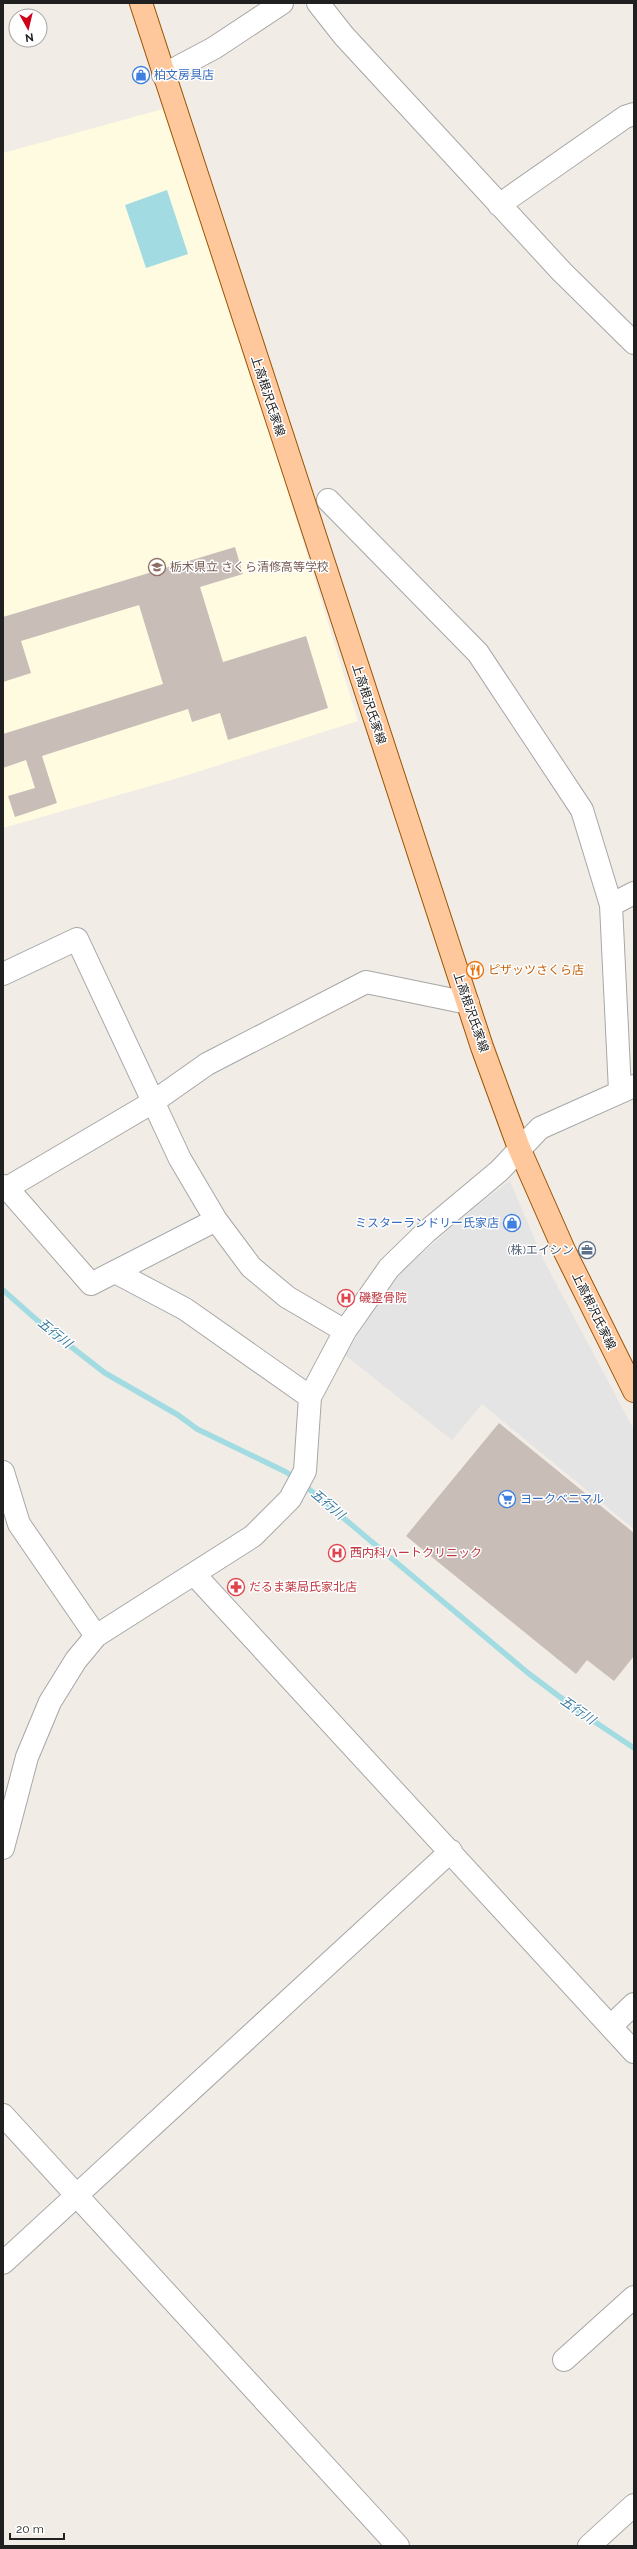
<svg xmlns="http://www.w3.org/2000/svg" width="637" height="2549" viewBox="0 0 637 2549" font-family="Raleway,'Noto Sans JP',sans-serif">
<rect width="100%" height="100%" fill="#f1ece5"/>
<path fill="#fffbe0" d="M163,109L264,414L358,721L178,778L3,828V153Z"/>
<path fill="#e4e4e4" d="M510,1181L543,1259L634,1430V1529L482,1404L452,1440L345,1355L394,1278L477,1205Z"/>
<path fill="#a2dce2" d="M167,190L188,254L146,268L125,205Z"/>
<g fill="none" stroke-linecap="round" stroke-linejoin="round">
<path stroke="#a2dce2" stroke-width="5.5" d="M3,1290L38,1321L105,1373L178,1415L197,1429L286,1472L296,1479
M303,1484L528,1673L580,1712L634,1748"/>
</g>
<path fill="#c9bdb8" d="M235,547L243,574L200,587L223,662L306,636L328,708L228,740L220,713L192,722L188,709L42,756L57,803L15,817L8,796L35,788L26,760L3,768V734L163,684L139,605L21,641L31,673L3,682V617Z
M499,1423L634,1533V1656L614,1681L587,1660L576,1674L406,1536Z"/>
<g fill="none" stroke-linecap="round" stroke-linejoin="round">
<g stroke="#a7a7a7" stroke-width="24">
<path id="minor" d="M318,3L344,36L562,272L634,343
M163,75L214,48L282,3
M499,205L625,117L634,114
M328,500L478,653L582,810L611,905L620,1091
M611,905L634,893
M3,974L77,939L180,1159L216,1220L251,1267L287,1297L345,1331
M3,1186L7,1188L153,1102L207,1064L366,982L468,1003
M7,1188L91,1284L216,1220
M115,1272L185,1309L310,1397
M3,1472L19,1524L96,1636
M194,1574L634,2052
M3,1848L27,1757L50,1702L76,1660L96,1636L253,1536L290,1499L305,1471L310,1397L345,1331L389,1268L426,1232L499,1171L540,1128L634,1086
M611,2026L634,2004
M3,2115L398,2546
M3,2263L451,1851
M564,2360L634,2297
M589,2546L634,2505"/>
</g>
<g stroke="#9b5400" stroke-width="24">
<path id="major" d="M141,3L482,1047L519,1148L564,1250L634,1391"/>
</g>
<use href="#minor" stroke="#fff" stroke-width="22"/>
<use href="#major" stroke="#ffc89c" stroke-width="22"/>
</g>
<defs>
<g id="shop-ring" transform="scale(0.9)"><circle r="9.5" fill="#fff" stroke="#3f7fe0" stroke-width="1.5"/><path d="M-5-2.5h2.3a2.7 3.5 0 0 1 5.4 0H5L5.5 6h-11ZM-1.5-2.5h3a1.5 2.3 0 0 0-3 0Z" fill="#3f7fe0"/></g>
<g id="school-ring" transform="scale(0.9)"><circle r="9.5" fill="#fff" stroke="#8d6e63" stroke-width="1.5"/><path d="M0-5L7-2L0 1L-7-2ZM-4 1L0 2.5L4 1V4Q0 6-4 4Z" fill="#8d6e63"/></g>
<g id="restaurant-ring" transform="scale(0.9)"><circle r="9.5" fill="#fff" stroke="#e8710a" stroke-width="1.5"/><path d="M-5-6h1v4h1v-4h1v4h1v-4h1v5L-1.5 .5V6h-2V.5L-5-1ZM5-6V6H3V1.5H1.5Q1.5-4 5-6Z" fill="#e8710a"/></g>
<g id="office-ring" transform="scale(0.9)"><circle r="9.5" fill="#fff" stroke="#5c6f8a" stroke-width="1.5"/><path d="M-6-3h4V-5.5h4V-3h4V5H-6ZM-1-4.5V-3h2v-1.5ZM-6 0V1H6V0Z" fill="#5c6f8a"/></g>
<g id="hospital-ring" transform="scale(0.9)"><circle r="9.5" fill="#fff" stroke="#e0444e" stroke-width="1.5"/><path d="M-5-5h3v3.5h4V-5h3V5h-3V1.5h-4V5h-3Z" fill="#e0444e"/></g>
<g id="supermarket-ring" transform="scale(0.9)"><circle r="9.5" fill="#fff" stroke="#3f7fe0" stroke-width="1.5"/><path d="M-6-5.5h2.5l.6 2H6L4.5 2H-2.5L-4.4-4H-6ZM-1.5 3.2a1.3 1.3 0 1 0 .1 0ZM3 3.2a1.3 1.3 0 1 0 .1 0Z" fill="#3f7fe0"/></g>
<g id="pharmacy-ring" transform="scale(0.9)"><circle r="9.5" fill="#fff" stroke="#e0444e" stroke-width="1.5"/><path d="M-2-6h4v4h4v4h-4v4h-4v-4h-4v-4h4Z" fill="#e0444e"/></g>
</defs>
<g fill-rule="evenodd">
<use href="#shop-ring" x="141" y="75"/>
<use href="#school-ring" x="157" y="567"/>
<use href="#restaurant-ring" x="475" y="970"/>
<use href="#shop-ring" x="512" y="1223"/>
<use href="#office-ring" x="587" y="1250"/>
<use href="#hospital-ring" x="346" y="1298"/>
<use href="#supermarket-ring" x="507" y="1499"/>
<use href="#hospital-ring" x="337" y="1553"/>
<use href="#pharmacy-ring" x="236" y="1587"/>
</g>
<g text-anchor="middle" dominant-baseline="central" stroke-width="3" stroke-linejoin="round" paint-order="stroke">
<g font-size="12" fill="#366cbe" stroke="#fff" text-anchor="start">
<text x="154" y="75">柏文房具店</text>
<text x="499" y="1223" text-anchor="end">ミスターランドリー氏家店</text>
<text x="520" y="1499">ヨークベニマル</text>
</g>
<g font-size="12" fill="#202020" stroke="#fff">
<text transform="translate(268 396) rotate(72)">上高根沢氏家線</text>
<text transform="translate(369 704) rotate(72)">上高根沢氏家線</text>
<text transform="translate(471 1012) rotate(71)">上高根沢氏家線</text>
<text transform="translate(594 1311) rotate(64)">上高根沢氏家線</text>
</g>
<g font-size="12" fill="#785e54" stroke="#fff" text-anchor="start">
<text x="170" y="567">栃木県立 さくら清修高等学校</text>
</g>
<g font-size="12" fill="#c56008" stroke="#fff" text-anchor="start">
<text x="488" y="970">ピザッツさくら店</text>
</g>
<g font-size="12" fill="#4e5e75" stroke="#fff" text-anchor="end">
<text x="574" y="1250">(株)エイシン</text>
</g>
<g font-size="12" fill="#be3a42" stroke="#fff" text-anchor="start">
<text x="359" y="1298">磯整骨院</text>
<text x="350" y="1553">西内科ハートクリニック</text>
<text x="249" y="1587">だるま薬局氏家北店</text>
</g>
<g font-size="13" font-style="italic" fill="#3c7a9f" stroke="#fff">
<text transform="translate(55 1333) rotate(39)">五行川</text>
<text transform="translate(328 1504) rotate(40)">五行川</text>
<text transform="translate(578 1710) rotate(35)">五行川</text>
</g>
</g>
<rect width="637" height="2549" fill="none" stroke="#202020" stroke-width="8"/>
<g transform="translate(28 28) rotate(172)"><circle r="19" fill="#ffffff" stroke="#a6a6a6"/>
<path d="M0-3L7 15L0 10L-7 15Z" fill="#cf001a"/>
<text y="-6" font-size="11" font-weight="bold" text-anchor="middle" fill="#202020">N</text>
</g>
<path d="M10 2533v6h54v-6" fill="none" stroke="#202020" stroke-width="2"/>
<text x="16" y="2533" font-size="12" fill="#202020" stroke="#ffffff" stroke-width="3" paint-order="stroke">20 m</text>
</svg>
